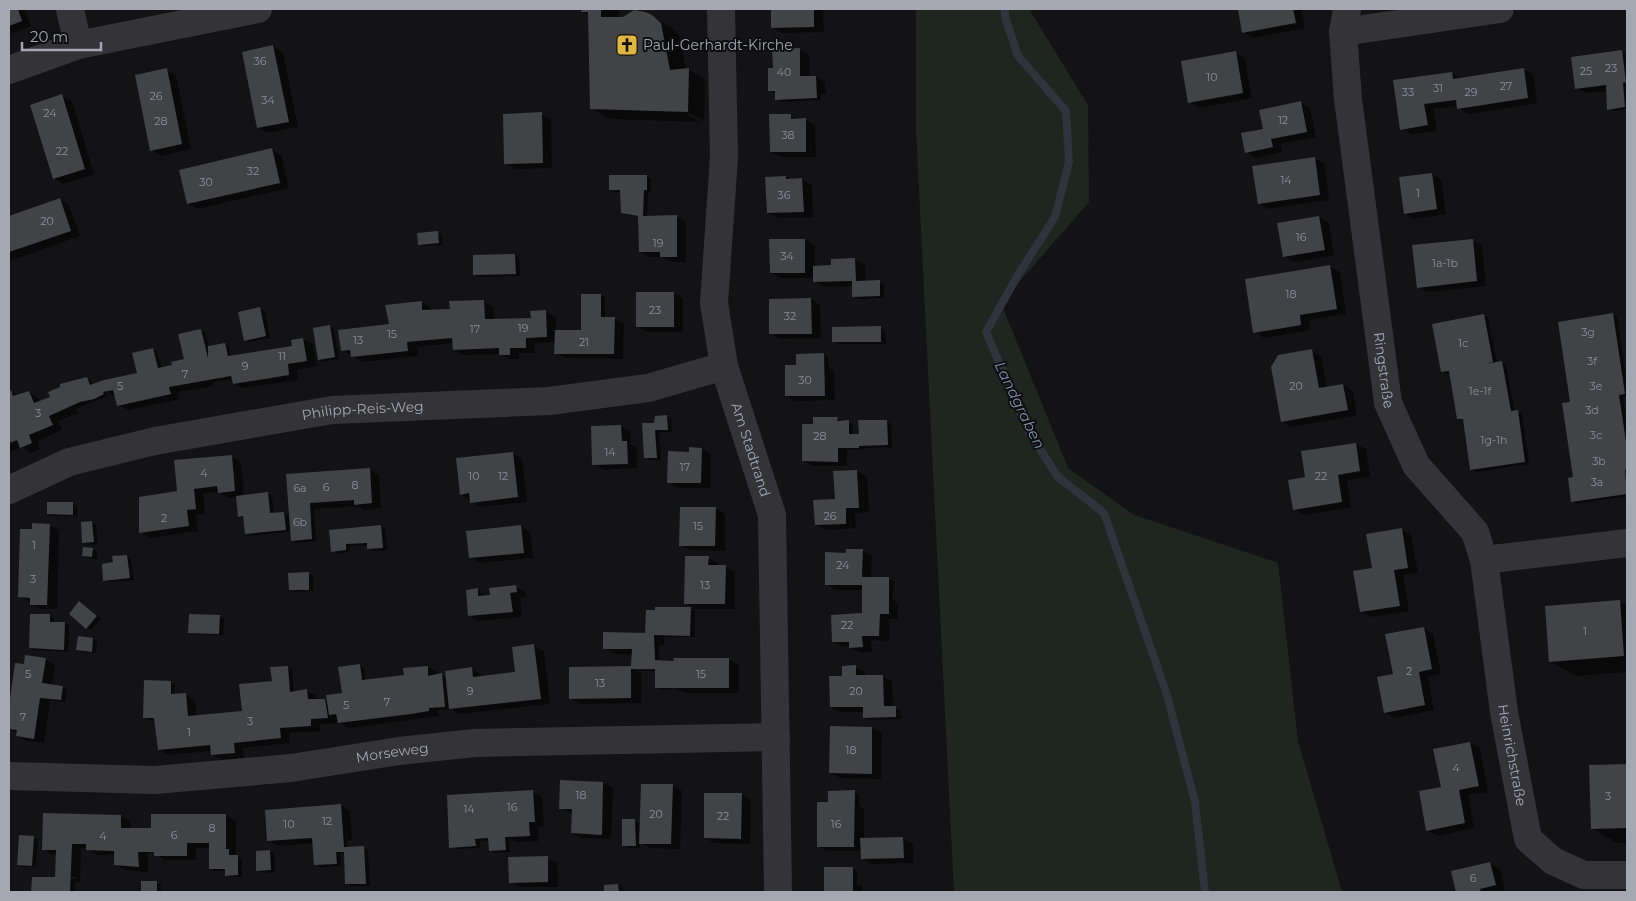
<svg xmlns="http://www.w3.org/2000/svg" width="1636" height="901" viewBox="0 0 1636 901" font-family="Montserrat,sans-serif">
<rect width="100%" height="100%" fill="#131214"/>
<path fill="#1f2620" d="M916,9H1029L1088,105L1089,202L1001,303L1068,468L1134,515L1278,563L1298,741L1342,892H954L916,129Z"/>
<path fill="#0007" fill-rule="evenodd" d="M9,9H25L31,26L9,34Z
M582,9H619V18L652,16L671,27L679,34L686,70H689L705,80L704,121L691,114H686L700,122L610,119L592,108L589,15L582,12Z
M772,9H823L824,32L782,33L772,27Z
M1239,9H1301L1305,28L1253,38L1243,32Z
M273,47L283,52L298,127L268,133L258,127Z
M800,50L809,55L810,77H816L825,82L826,94H821V100L781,102L777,99L776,94L769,90L774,69Z
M1622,52L1627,55V109L1613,111L1608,109V91L1586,93L1576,88Z
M1235,53L1245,58L1252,98L1199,108L1190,102Z
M166,69L176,75L191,149L161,156L152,150Z
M1524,69L1533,74L1537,103L1468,114L1458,108V106L1433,109L1437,131L1411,134L1402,129L1451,73L1461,79Z
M62,96L72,101L94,174L63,184L54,178Z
M1301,103L1310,108L1316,137L1280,144L1282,152L1256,158L1246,152L1264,130Z
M541,114L551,119L552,168L515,169L505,163Z
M790,116L798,120H806L815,125L816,157H780L771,152Z
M271,149L281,155L289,188L198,209L188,204Z
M1314,158L1324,163L1329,200L1268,209L1259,203Z
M1432,174L1441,179L1446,214L1414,219L1405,213Z
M646,176L651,179V192H648L647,217H677L686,222V262H671L662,257H649L640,251V217L627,215L622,213L621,192H615L610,190Z
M786,177L792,180H802L812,185L813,217L778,218L768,213L767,178Z
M60,200L69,205L80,236L9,261V217Z
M1319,217L1329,223L1334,255L1294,262L1284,256Z
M437,233L442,235L443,245L424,246L420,244Z
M805,240L815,246V267L832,266V260H855L865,265V282H879L884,284V298L858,299L853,296V286L824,287L814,281V278H781L771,273Z
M1472,240L1482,245L1486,286L1428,292L1418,287Z
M515,255L519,258L520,276L479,277L475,275Z
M1330,267L1340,272L1346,314L1309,320L1310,330L1264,338L1255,332Z
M674,293L683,299V332H647L638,327Z
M601,295L605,298V318H614L624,324L623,359L565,358L555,353V342L535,343V353H519V359H510L500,354L463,355L454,349V343L417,347L418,356L362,362L342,350L390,325L421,302L431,308V311L451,310L484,302L493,307L494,320L532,319V312H546L556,317V332H582Z
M811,299L820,305L821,338L780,339L771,334Z
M260,309L265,311L270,338L249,342L245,340Z
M1484,315L1488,318L1497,363L1502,362L1506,365L1515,412L1522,414L1529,464L1476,472L1472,469L1464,421L1458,418L1450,374H1447L1443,372Z
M1613,315L1617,317L1627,383V396L1623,397L1627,423V496L1577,504L1572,501L1574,478L1572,403Z
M330,326L334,329L339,359L323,362L319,359Z
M881,328L885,330L886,344H838L834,341Z
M201,330L205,333L209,347L225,344L229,346L231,357L293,347L292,341L303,339L313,344L317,366L297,370L298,380L243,388L234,383L233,379L213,382V386L178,392L180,399L128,410L118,405L116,396H113L106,392L107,396L76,409L78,413L58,421L62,430L38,441L40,449L31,453L22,447L9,453V445L23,439L22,436L9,442V392L11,391L19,396L29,392L38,398L40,402L87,378L91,381L93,386L138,373L153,349L157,352L162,368L174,365L187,360Z
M1311,351L1321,356L1327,388L1343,385L1353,391L1357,415L1291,427L1282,421Z
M824,354L828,357L829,368L834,371L835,400L796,401L786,396Z
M666,417L671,419L672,432H659L661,460H650L645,458L656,424Z
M837,419L853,424V436L860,435L887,421L891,424L892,447L863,448V449L847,450V466H813L803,461Z
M621,426L630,432L631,444L637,448V468L603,470L594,464Z
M1356,444L1366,449L1370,477L1347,480L1351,507L1304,515L1294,509L1307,478Z
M702,449L711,454V488H678L669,482L691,453Z
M513,453L522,459L527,502L480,507L461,494Z
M232,456L241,462L244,496L268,493L272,496L274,514L284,513L291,517L287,475L369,469L379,475L381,508L365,510L358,506L314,509L316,541L297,543L292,540V531L250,536L246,533L243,518L239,516L237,497L229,498L219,492L203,493L205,514L196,515L198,531L150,538L141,532L179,492Z
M857,471L867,477L869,512L855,513L856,528L826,530L816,525Z
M73,504L77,506V516H52L48,513Z
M715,508L725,514V551L690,550L681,545Z
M92,522L96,525L98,544L88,545L83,542Z
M49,525L59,530L57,609H41L31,604V602L20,596L33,531Z
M381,526L385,529L387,550L373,551L368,548V545L350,546V552L337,554L332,551L330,531Z
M521,526L530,532L533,558L480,563L470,557Z
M1401,529L1411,534L1418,573L1403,575L1409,611L1371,617L1361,611L1373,569Z
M92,549L97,551V559L88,558L83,556Z
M862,550L872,556L871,579H889L894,581L893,600L898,603V619H889V641L871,640L872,652L860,653L850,647H843L833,641L863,614V590H836L826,584L847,554Z
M127,556L131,559L134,580L109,582L104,580L114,563Z
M708,558L718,563V567H725L735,572V609H690L695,611V637H664V645H659V662H675V659H729L739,665V693H684L668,684L667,686L674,690L661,689L656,687V671H636L641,673V703L580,704L570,698L633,668V654H614L605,648L647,634L656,608H694L685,603ZM635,667L661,668V670H635Z
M308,574L313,576V591L294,592L290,590Z
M516,587L525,592L526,597L520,598L522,617L479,621L469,615L477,590L487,597Z
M1619,601L1627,606V672L1576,676L1551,662Z
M80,603L101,619L91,630L87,628Z
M31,615L50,616L54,618V623H65L69,625L68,652L34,650L30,648Z
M219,616L224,619L223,635L194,634L189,632Z
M1423,628L1433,634L1441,674L1428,677L1434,710L1394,718L1385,712Z
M93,639L97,641L96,653L82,652L78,649Z
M534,646L544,651L550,704L460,714L450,709L438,710L439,716L348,728L337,721V723L320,724V731L289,733L290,743L243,748L244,758L222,760L212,754V751L168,755L159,749L156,720H149L144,718L170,682L175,684V695L185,694L195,700L197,716L243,712L288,668L292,670L294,692L306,690L316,696L317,700H325L328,702L347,694L360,666L364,668L366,681L405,676L428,667L437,672L438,675H441L447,678L472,669L481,674L482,677L516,673Z
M45,659L55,665L52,685L63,687L67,689L65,702L50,700L44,743L27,741L17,736V733L9,729V716L16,664L25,666Z
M855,667L865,672V676H883L892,682L893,708L900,710L901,719L869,720L864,717V712H840L831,707Z
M872,728L882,733L881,779L840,778L831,773Z
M1470,743L1480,748L1488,792L1468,795L1474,828L1437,836L1427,830L1442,788L1435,750Z
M1627,765V843H1617L1592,828L1590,766Z
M561,782L603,783L613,788L611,839L582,838L572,833L573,814L560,808Z
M672,786L682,791L680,849L650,848L640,842V848H628L623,845L635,820L641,824Z
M532,792L542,797L544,827H538L539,841L516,842L509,838L510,852L495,853L490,850L489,840L480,841V848L455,849L450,847Z
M854,792L859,794V806L864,809V839L903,838L913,844V863L871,864L862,858V851H827L818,846L829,803Z
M742,794L751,800L750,844L714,843L705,838Z
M341,805L350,811L352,840L347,841L348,848H364L368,850L370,886H351L346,884L345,854H340L341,866L320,867L315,864L314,843L278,846L268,840Z
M44,814L121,816L131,822V829H151L226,815L236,821V856L242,859V877H231L227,875L226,871H214L210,868V848H196V860H164L155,853H148V872L125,870L115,864L116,855H97L87,848H81L80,882H75V892H33V878L59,879L57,855H53L43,849ZM64,876L77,877V879H64Z
M34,837L38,840L36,867H23L19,864Z
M270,851L275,854V872L262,873L258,870L257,852Z
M548,858L557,863L558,887H519L510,882Z
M1490,863L1500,869L1505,891L1497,892H1457L1453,872Z
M825,868H852L857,871V884L862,886V892H825Z
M142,882H156L161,885V892H142Z
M618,885L623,888V892H606L605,886Z"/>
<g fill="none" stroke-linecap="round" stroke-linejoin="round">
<path stroke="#2d343b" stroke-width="8" d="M1005,9V17L1018,56L1066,111L1069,162L1055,217L1019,273L986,332L1029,432L1058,477L1104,513L1167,695L1195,802L1205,892"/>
</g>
<path fill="#424347" d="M9,9H18L22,21L9,26Z
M581,9H601V17H623L634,10L645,12L652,15L661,23L670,70L689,68L688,112L590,109L588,12H581Z
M771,9H814V27L771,28Z
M1238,9H1293L1296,23L1242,33Z
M273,45L289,122L257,128L242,52Z
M800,48V76H816L817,98L775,100V91H768V68H773L772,49Z
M1622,50L1626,82L1623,83L1625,107L1607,110L1606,85L1575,89L1571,57Z
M1236,51L1243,93L1188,103L1181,61Z
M167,68L182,144L150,151L135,75Z
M1524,68L1528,98L1457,109L1456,100L1424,104L1428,125L1400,130L1393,80L1452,72L1453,79Z
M62,94L85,169L53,179L30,105Z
M1301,101L1307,132L1271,139L1273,147L1245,153L1241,133L1263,129L1259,110Z
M542,112L543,163L504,164L503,114Z
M769,114H791V119L806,118V152H770Z
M272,148L280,183L187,204L179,170Z
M1315,157L1320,195L1258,204L1252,166Z
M1432,173L1437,209L1404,214L1399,177Z
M609,175H647V190H644L643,216L677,215V257H660V252H639L638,216L621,213L620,190H609Z
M786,176V179L802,178L804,212L767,213L765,177Z
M60,198L71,231L9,252V216Z
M1319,216L1325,250L1283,257L1277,223Z
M438,231L439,243L418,245L417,233Z
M769,239H805V273H770Z
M1473,239L1477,281L1417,288L1412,245Z
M515,254L516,274L473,275V255Z
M855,258L856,281L880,280V296L852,297V281L813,282V266L831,265V259Z
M1330,265L1337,309L1300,315L1301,325L1253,333L1245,279Z
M636,292H674V327H636Z
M581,294H601V317H615L614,354H554L555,330H581Z
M811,298L812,334H769V299Z
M484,300L485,319L531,318L530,311L546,310L547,337L526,338V348H510V355H499V348L453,350L452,338L407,342L408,351L351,357L350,350L341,351L338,330L389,324L385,305L422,301V310L450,309L449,301Z
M260,307L266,336L244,341L238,312Z
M1613,313L1625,394L1619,395L1627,448V469L1625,470L1627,494L1571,502L1568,478L1573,477L1562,403L1570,402L1558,322Z
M1484,314L1493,362L1485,364L1502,361L1511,411L1518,410L1525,462L1470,470L1463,419H1457L1449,371L1441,372L1432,324Z
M330,325L335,357L318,360L313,328Z
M881,326V342H832V327Z
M201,329L208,358V346L225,343L228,356L292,346L291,340L303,338L307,361L288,364L289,375L233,384L231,376L169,387L171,394L117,406L113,390L103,392L104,394L94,399L80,402L49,416L53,425L29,435L32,443L20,448L17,440L9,443V391L11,390L13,396L29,391L34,403L50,397L48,392L60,387V384L71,381L87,377L90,385L104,380L137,373L132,353L153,348L158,368L172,365L171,362L184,359L178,334Z
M1312,349L1319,388L1343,384L1348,410L1281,422L1271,367L1278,355Z
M824,353L825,396H785V365H796V354Z
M667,415L668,430H655L657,458H644L642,423H654L655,416Z
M813,417H838L837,421L849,420V434H859L858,420H887L888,445L859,446V448H838V462L802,461V424H813Z
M621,425L622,441H627L628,464L592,465L591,426Z
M1356,443L1360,471L1338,475L1342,502L1293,510L1288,480L1305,477L1301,451Z
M689,447L702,448L701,483H667L668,451L689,452Z
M513,452L518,497L470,503L469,493L460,495L456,458Z
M232,455L235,491L218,493L217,486L194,489L196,509L187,510L189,526L139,533V497L177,491L174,460Z
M370,468L372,503L354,505V500L310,503L312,539L291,541L286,474Z
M857,470L859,508H846V524L815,525L813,500L835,499L833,471Z
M268,492L270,513L284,512L286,530L245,534L243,516L238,517L236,496Z
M47,502H73V515L47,514Z
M680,507H716L715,546H679Z
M92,521L94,542L82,543L81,522Z
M32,523L50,524L47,605H30V598L18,597L20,529H32Z
M381,525L383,548L367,549V543L346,544V550L331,552L329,530Z
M521,525L524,553L469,558L466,531Z
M1402,528L1408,568L1394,570L1400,606L1360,612L1353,571L1372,568L1366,534Z
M83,547L93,548L92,557L82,556Z
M846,549H863L862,577H889V614H880L879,636H862L863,647L849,648V642H832L831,615L862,613V585H825V552L846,553Z
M127,555L130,578L103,581L102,564L113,562L112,556Z
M685,556H709L708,565H726L725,604H684Z
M309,572V590H289L288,573Z
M516,585L517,592L510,593L513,612L468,616L466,590L478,588V596L490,595L489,588Z
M1620,600L1624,656L1549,662L1545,606Z
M79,601L97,616L86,629L69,614Z
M655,607H691L690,636L654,635L655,660L674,661L673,658H729V688H655V669H631V698L569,699V667L631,666L632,649H603V632L645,633L646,610H655Z
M30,614H50V622H65L64,650L29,648Z
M189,614L220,615L219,634L188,633Z
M1424,627L1432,669L1419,672L1425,705L1384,713L1377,677L1393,674L1385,634Z
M78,636L93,638L92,652L76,650Z
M534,644L541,699L449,709L445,671L472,667L473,677L515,672L512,647Z
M25,655L46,658L42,683L63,686L61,700L40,698L34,739L16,736L17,730L9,729V706L15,663L24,664Z
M360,664L362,680L404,675L403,668L428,666V676L442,673L445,707L429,708V711L411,714L338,723L336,714L329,715L326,695L342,693L338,667Z
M856,665V675H883L884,706H896V717L863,718V707H830L829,676H842V666Z
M288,666L290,692L307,689L308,699H325L328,718L311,719V726L280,728L281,738L234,743L235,753L211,755L210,745L158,750L154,718H143L144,680L171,681V694L186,693L188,716L242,711L239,684L272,681L270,667Z
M830,726L872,727V774L829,773Z
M1470,742L1479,786L1459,790L1465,823L1426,831L1419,791L1441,787L1433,749Z
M1627,764V828L1591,829L1589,765Z
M560,780L603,782L602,835L571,833L572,809H559Z
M641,784H673L671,844H639Z
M533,790L535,822H529L530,836L505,837L506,850L489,851L488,838L475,839L476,846L449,848L447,795Z
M855,790L854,847H817V802H828V791Z
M704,793H742L741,839L704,838Z
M341,804L344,847L364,846L366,884H345L344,852H336L337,864L314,865L312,838L267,841L265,810Z
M43,813L121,815V828H151V814H226V849H229V855H238V875L225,876V869H209V843H187V856H154V852H138L139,867L114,865V851L86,850V844H72L70,892H31L32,877H55L56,850H42Z
M622,819H635L636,846H622Z
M19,835L34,836L32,866L17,865Z
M903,837L904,858L861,859L860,838Z
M270,850L271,870L256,871V851Z
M548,856V882L509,883L508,857Z
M1490,862L1496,885L1480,889L1481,892H1456L1451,871Z
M824,867H853V892H824Z
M141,881H157V892H141Z
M618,884L619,892H604V885Z"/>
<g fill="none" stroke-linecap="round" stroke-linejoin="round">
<g stroke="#343438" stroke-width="28">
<path d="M70,9L78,45"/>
<path id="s1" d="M721,9L724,157L714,303L724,366L772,515L778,892"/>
<path id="s2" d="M1347,9L1343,32L1348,99L1388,403L1416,465L1475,532L1484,560L1504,712L1528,839L1553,861L1584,875H1627"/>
<path d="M1343,32L1500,9"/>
<path d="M9,70L78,45L258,9"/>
<path id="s3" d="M9,490L69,462L155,441L332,410L549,401L648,388L724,366"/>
<path d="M1484,560L1627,543"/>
<path id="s4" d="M9,776L155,780L291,768L399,751L475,743L776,737"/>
</g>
</g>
<defs>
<g id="church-square" transform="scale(1.125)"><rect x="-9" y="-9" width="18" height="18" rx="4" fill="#e0b73e" stroke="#0e0d0f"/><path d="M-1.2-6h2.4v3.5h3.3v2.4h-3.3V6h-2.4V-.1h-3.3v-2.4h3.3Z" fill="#111"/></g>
</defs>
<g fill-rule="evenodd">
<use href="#church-square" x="627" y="45"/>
</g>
<g text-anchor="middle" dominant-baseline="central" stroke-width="4" stroke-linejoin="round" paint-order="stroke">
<g font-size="11" fill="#8c8f98">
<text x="260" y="61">36</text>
<text x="1611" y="68">23</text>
<text x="1586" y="71">25</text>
<text x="784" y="72">40</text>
<text x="1212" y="77">10</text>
<text x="1506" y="86">27</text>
<text x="1438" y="88">31</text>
<text x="1408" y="92">33</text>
<text x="1471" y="92">29</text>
<text x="156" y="96">26</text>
<text x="268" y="100">34</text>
<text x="50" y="113">24</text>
<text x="1283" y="120">12</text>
<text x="161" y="121">28</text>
<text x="788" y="135">38</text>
<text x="62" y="151">22</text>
<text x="253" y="171">32</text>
<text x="1286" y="180">14</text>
<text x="206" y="182">30</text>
<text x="1418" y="193">1</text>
<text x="784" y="195">36</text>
<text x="47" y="221">20</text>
<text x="1301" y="237">16</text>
<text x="658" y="243">19</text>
<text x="787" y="256">34</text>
<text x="1445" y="263">1a-1b</text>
<text x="1291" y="294">18</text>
<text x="655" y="310">23</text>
<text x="790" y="316">32</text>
<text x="523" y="328">19</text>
<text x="475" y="329">17</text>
<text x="1588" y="332">3g</text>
<text x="392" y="334">15</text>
<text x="358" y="340">13</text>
<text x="584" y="342">21</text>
<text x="1463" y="343">1c</text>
<text x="282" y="356">11</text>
<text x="1592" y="361">3f</text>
<text x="245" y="366">9</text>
<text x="185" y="374">7</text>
<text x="805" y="380">30</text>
<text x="120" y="386">5</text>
<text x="1296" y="386">20</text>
<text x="1596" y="386">3e</text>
<text x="1480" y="391">1e-1f</text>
<text x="1592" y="410">3d</text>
<text x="38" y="413">3</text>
<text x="1596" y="435">3c</text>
<text x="820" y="436">28</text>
<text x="1494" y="440">1g-1h</text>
<text x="610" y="452">14</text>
<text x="1599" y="461">3b</text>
<text x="685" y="467">17</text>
<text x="204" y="473">4</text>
<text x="474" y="476">10</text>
<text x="503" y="476">12</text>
<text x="1321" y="476">22</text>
<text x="1597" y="482">3a</text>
<text x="355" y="485">8</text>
<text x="326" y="487">6</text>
<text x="300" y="488">6a</text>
<text x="830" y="516">26</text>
<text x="164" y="518">2</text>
<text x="300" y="522">6b</text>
<text x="698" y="526">15</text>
<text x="34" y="545">1</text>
<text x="843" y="565">24</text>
<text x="33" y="579">3</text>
<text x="705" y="585">13</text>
<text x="847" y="625">22</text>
<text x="1585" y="631">1</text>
<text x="1409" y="671">2</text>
<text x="28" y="674">5</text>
<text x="701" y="674">15</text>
<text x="600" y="683">13</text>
<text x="470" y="691">9</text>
<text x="856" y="691">20</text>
<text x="387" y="702">7</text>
<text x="346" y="705">5</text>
<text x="23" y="717">7</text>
<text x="250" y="721">3</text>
<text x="189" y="732">1</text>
<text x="851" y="750">18</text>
<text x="1456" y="768">4</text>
<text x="581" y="795">18</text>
<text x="1608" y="796">3</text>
<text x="512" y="807">16</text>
<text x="469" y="809">14</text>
<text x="656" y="814">20</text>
<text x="723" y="816">22</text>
<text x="327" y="821">12</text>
<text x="289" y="824">10</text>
<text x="836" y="824">16</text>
<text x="212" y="828">8</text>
<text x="174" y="835">6</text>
<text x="103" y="836">4</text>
<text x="1473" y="878">6</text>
</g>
<g font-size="14" fill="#a5a8b3" stroke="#0e0d0f" text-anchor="start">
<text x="643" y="45">Paul-Gerhardt-Kirche</text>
</g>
<g font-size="14" fill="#a5a8b3" stroke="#0e0d0f">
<text stroke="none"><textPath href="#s2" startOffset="364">Ringstraße</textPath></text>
<text stroke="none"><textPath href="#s3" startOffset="365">Philipp-Reis-Weg</textPath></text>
<text stroke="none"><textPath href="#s1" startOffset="446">Am Stadtrand</textPath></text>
<text stroke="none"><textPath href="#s4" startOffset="385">Morseweg</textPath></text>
<text stroke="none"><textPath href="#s2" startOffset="781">Heinrichstraße</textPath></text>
</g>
<g font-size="15" font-style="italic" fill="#7f93ab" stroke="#0e0d0f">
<text transform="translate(1020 405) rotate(64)">Landgraben</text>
</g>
</g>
<rect width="1636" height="901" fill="none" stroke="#a5a8b3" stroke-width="20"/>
<path d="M22 42v8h79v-8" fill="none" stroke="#a5a8b3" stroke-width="2.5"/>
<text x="30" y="42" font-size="15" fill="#a5a8b3" stroke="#0e0d0f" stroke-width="4" paint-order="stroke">20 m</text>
</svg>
